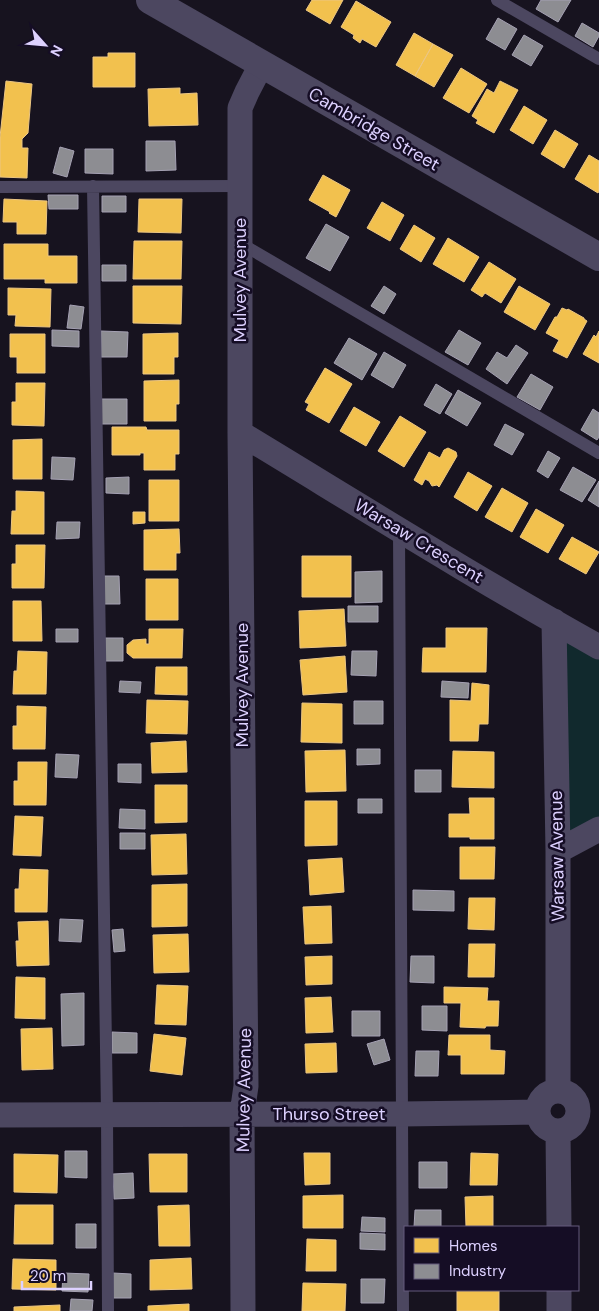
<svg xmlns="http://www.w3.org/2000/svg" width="599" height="1311" viewBox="0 0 599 1311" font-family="'DM Sans',sans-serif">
<rect width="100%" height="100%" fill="#17131f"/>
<path fill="#11292d" d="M554,621L599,647V829L558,851Z"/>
<path fill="#f2c14e" stroke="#ecc683" d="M312,0H343L330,24L306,10Z
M356,1L391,22L376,47L362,39L360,43L353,38L354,35L341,27Z
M414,33L433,44L415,76L396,65Z
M433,44L453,55L434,87L415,76Z
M108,53H135V87H93V57H108Z
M461,68L487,84L469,113L443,98Z
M6,81L32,84L28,133L22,139V148H28L27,178L0,177V137Z
M500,81L518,90L494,133L476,123L478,120L472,116L487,89L494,93Z
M180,88V94L197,93L198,125L149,126L148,89Z
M524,106L547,120L533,144L510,130Z
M555,130L578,144L564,168L541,154Z
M589,155L599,161V191L598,193L575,179Z
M323,175L350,190L336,217L329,213L330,212L309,200Z
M4,199L47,201L46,234H17V222H3Z
M139,199H182L181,233L138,232Z
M382,202L404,215L390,241L367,228Z
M414,225L435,238L421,262L400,249Z
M448,238L479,257L464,282L433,264Z
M134,241H182L181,279H133Z
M4,244H48V256H77V283H45V279H4Z
M489,262L516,279L501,303L485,293L482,297L471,290Z
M133,286H182L181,324L133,323Z
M519,286L550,304L535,330L504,312Z
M8,288L51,289L50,327L15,326L16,315H8Z
M562,308L567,310L568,309L584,318V319L587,321L567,358L553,351L559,340L546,333L555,317H557Z
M599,331V363L583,354L594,335L596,337Z
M178,333V357H174V374H143V334Z
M10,334H45V373H17V357H10Z
M325,368L352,384L329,423L306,410L309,404L305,402Z
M179,380V404H176V421H144V381Z
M16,383H45L44,426L12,425V402H16Z
M354,407L380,422L366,446L340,431Z
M400,416L426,432L404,467L378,451Z
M112,427H146L147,430H179V454H175V470H144V453H140V455H112Z
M42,439V479H13V440Z
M448,448L456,452L457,456L439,487L437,485L432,486L429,481L425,479L422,485L414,480L429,452L440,458L444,450Z
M468,472L492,486L477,511L454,497Z
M149,480H179V521H149Z
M502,488L528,503L512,532L485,517Z
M16,491L44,492V534H11L12,511H16Z
M536,509L564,525L548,553L520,537Z
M133,512H145V523L133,524Z
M179,529L180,553H176V570H144V530Z
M572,537L599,552L586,574L559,559Z
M16,545H45L44,588H12V564H16Z
M302,556H351V597H302Z
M146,579H178V620H146Z
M13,601H41L42,641H13Z
M344,609L346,646L300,648L299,611Z
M446,628H487L486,672H422L423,648H446Z
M149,629H183L182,658H133L127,653V645L133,640L146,639V644H149Z
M18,651L47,652L46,694H13L14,671H17Z
M345,656L347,692L303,695L300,660Z
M156,667H187V695L155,694Z
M472,683L489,685L488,724H479L478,741H450V700L471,701Z
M147,700L188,701L187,734L146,733Z
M302,703L342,704V743L301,742Z
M17,706L46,707L45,749H13V726H17Z
M186,741L187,772L152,773L151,743Z
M345,750L346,791L306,792L305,751Z
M453,751L494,752V788L452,787Z
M18,762H47L46,805H14V781H18Z
M155,785H187V822L155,823Z
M469,798H494V839H470V837H449V814H470Z
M305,801H337V845L305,846Z
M15,816L43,817L41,856L13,855Z
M186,834L187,874L152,875L151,835Z
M460,847H495L494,879H460Z
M342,858L344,892L310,895L308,860Z
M20,869L48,870L47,912H15V889H19Z
M187,884V926L152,927V885Z
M469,898H495L494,930L468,929Z
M331,906L332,943L305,944L303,907Z
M48,921L49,965L17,966L16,941H19L18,922Z
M188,934L189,972L154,973L153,935Z
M469,944H495L494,977H468Z
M332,956V984L306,985L305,957Z
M16,977L45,978V1019L15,1018Z
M157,985L188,986L186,1025L155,1024Z
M444,987L488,988L487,1001H499L498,1026H486L485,1028L460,1027L461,1003H444Z
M331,997L333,1032L306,1033L305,998Z
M52,1028L53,1069L22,1070L21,1029Z
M154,1034L186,1038L182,1075L150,1071Z
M449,1035H490V1050L505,1051L504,1074H461V1055H448Z
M336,1043L337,1072L306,1073L305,1044Z
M304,1153H330V1184L305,1185Z
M471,1153L498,1154L497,1185H470Z
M14,1154L58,1155L57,1193L14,1192Z
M149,1154H187V1192H150Z
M343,1195V1228H303V1196Z
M493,1196V1227H466L465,1197Z
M15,1205H53V1244H14Z
M189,1205L190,1246H159L158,1206Z
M307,1239L336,1240V1271H306Z
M191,1258L192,1289L150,1290V1260Z
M13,1259L56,1260V1290L12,1289Z
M303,1283L346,1284L345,1311H302Z
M457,1290H499V1311H457Z
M189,1304V1311H148V1306Z
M60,1305V1311H14V1307Z"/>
<path fill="#8d8d92" stroke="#a5a1b3" d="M541,0H571L558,22L536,9Z
M498,18L517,29L505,50L486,39Z
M582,23L599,33V36L593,47L575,36Z
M524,35L543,46L531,66L512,55Z
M146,141H175L176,170L146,171Z
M60,147L74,151L67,177L53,173Z
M85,149H113V174L85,173Z
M48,195H78V209H49Z
M102,196H126V212H102Z
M326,224L349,237L330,271L306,258Z
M102,265H126V281H102Z
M384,286L396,294L384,314L371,306Z
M70,305L84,307L81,329L67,328Z
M52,330L79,331V347L52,346Z
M459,330L481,343L468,365L445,352Z
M101,331L128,332L127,357H101Z
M349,338L377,354L362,380L334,363Z
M516,345L528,353L507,384L486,369L497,352L507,358Z
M384,352L406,365L393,388L371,375Z
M531,374L553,387L540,410L517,397Z
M436,384L452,394L440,414L424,405Z
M458,390L481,403L467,426L445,413Z
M101,399H127V424H101Z
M593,409L599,413V437L597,440L581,430Z
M505,424L524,434L512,455L494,445Z
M548,451L560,458L548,478L537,471Z
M52,457L75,458L73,480L51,479Z
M573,467L596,480L582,502L560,490Z
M129,477V494L106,493V478Z
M599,481V507L588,500Z
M57,522H80L79,538L56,539Z
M382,571V602L355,603V572Z
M102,576H119L120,604H102Z
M348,606H378V622H348Z
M56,629H78V642H56Z
M104,638H123V661H104Z
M352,651H377L376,676L351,675Z
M120,681L141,682L140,693L119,692Z
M442,681L469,683L468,698L441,697Z
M354,701H383V724H354Z
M357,749H380V764L357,765Z
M56,754L79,755L77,778L55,777Z
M118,764H141V783L118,782Z
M415,770H441V792H415Z
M358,799H382V813H358Z
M120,809L145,810V829L119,828Z
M120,833H145V849H120Z
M413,890L454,891V911L413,910Z
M60,919L83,920L81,942L59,941Z
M123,929L125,951L114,952L112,930Z
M411,956H434V983L410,982Z
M84,993V1045L62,1046L61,994Z
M422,1006H447V1031L422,1030Z
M352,1011H380V1036H352Z
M112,1032L137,1033V1053H112Z
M384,1039L390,1060L374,1065L367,1044Z
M416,1051H439L438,1076H415Z
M65,1151H87V1178L65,1177Z
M419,1162H447V1188H419Z
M133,1173L134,1198L114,1199L113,1174Z
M415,1210H441V1227H414Z
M362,1217L385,1218V1232L361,1231Z
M76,1224H96V1248H76Z
M360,1233L385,1234V1250L360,1249Z
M63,1273L89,1274L88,1292L62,1291Z
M113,1273L131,1274V1298H113Z
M361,1279H385L384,1303H361Z
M71,1299L93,1300L92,1311H70Z"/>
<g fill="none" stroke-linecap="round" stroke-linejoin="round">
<path stroke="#4c4760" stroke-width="12" d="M497,0L599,59
M93,186L107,1114L108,1311
M0,187L239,186
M240,243L599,453
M399,530L403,1311"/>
<path stroke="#4c4760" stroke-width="25" d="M240,433C359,505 477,579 599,647
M554,621L558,851V1090
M558,851L599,829
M538 1111a20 20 0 1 1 40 0a20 20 0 1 1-40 0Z
M0,1115L402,1114L538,1112
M558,1132L559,1227
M559,1290V1311
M243,1311L242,1114L246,1086L240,433V108L247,92L261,65"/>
<path stroke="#4c4760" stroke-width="28" d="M150,0L599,257"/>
</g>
<g text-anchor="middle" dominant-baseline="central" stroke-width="5" stroke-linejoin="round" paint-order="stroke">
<g font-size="18" fill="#ddd1ff" stroke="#150d25">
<text transform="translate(374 129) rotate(30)">Cambridge Street</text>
<text transform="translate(240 280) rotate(-90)">Mulvey Avenue</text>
<text transform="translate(419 541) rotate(31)">Warsaw Crescent</text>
<text transform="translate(242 685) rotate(-90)">Mulvey Avenue</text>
<text transform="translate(557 856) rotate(-91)">Warsaw Avenue</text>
<text transform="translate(244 1090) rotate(-89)">Mulvey Avenue</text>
<text x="329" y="1114">Thurso Street</text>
</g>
</g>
<rect x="404" y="1226" width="175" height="65" fill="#150d25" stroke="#655b7c"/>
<rect x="414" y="1238" width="25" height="15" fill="#f2c14e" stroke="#655b7c"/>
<text x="449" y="1251" font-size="15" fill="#ddd1ff">Homes</text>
<rect x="414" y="1264" width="25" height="15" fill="#8d8d92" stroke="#655b7c"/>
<text x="449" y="1276" font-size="15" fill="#ddd1ff">Industry</text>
<g transform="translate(45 45) rotate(117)" stroke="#150d25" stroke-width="4" paint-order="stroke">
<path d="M0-4L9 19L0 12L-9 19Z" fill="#ddd1ff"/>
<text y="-8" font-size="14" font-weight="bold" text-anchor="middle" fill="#ddd1ff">N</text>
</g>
<path d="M22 1281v8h69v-8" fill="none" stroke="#ddd1ff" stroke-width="2.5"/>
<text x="30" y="1281" font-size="15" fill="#ddd1ff" stroke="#150d25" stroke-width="4" paint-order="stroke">20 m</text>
</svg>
